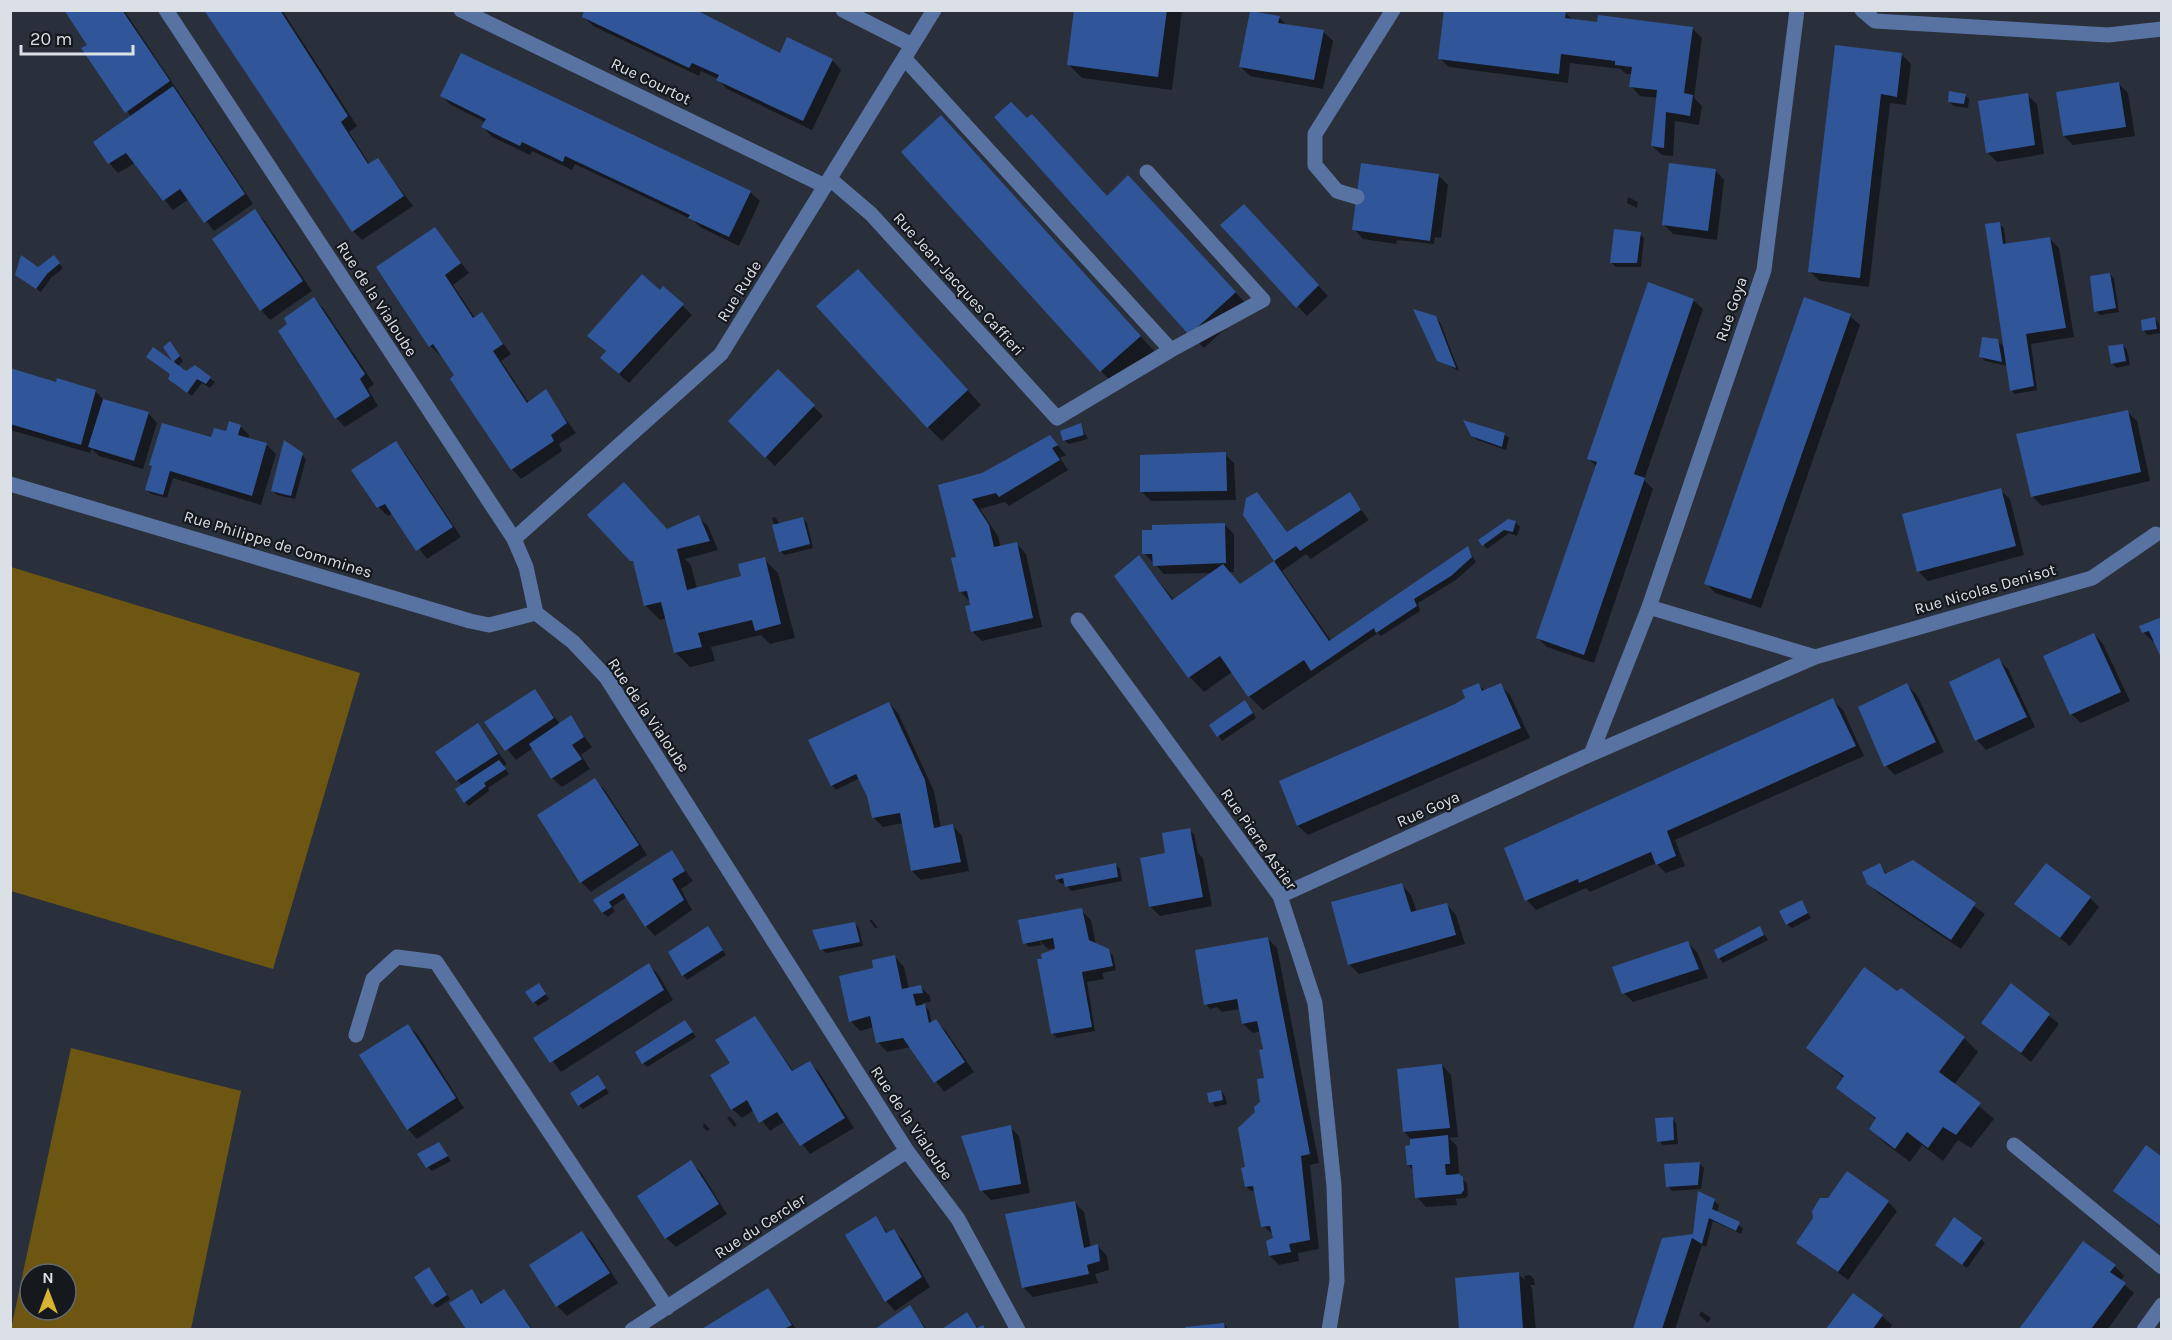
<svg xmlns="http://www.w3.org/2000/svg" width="2172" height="1340" viewBox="0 0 2172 1340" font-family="Karla,sans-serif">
<rect width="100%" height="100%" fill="#2a303b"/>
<path fill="#6c5611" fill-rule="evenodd" d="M11,567L360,673L273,969L11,891Z
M71,1048L241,1091L191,1329H11ZM30,1274H66V1310H30Z"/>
<path fill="#0007" d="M66,10H124L253,204L214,231L189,199L173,210L135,163L118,173L109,163L95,143L131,117Z
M206,10H282L357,126L349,132L370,165L378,160L413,206L362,240L353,231Z
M1075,10H1182L1172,90L1082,78L1068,64Z
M1565,12L1574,21L1693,29L1702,38L1694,98L1702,106L1699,125L1675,121L1673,156L1662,155L1652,146L1658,98L1640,96L1631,86L1632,74H1626L1621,69L1570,63L1568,83L1449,67L1439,58Z
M583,16L781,56L832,60L841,70L812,130L727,89L718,79L701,71L699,76L593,26Z
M1279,17L1287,26L1323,31L1333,41L1323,89L1250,76L1240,66Z
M1836,46L1902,55L1911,64L1906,105L1890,103L1869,287L1820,281L1810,272Z
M2119,84L2128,93L2135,136L2073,145L2064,136Z
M1965,95L1969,99L1968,108L1954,106L1949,102Z
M2027,95L2037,104L2044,154L1997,162L1987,152Z
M442,96L750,192L760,201L739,246L700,227L693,220L575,164L572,170L532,151L530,155L492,137L483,127L485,122L451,105Z
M955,131L1154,351L1115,385L1101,371Z
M1715,170L1724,180L1717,240L1673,234L1663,224Z
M1438,175L1448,185L1441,238L1435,237L1434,244L1397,240L1396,244L1363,239L1354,229Z
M1142,191L1249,307L1204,348L1190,334L1108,197Z
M1628,197L1638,202L1637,208L1627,203Z
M255,211L264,220L312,291L270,320L261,310Z
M1253,215L1328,296L1307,316L1222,225Z
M1999,224L2004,228L2006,245L2050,239L2059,248L2074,337L2031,344L2037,390L2015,394L2011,390L2007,366L1985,361L1981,357L1998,341L2005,348Z
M435,229L469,273L453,285L475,318L481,314L511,354L501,361L529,403L545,391L576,433L559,444L562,451L521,479L512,469L456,375L442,354L440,355L430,346Z
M1640,234L1644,238L1641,267H1616L1612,263Z
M58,262L63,268L51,278L41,292L22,279L38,268Z
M2110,274L2114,279L2119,312L2100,315L2095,311Z
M872,285L981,405L942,441L928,427Z
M664,288L692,315L629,383L611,367L607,352L599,345Z
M314,299L323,308L374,384L368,389L378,406L345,427L336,418Z
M1693,300L1703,309L1644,480L1653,489L1594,663L1547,647L1538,638L1597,467L1589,459Z
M1850,316L1860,325L1761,608L1715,593L1706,583Z
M1435,317L1440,322L1459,371L1439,360Z
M2155,319L2159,323L2160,333L2148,335L2143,330Z
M170,343L183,361L178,366L165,347Z
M2123,345L2127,350L2130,365L2117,368L2112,364Z
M195,367L215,382L210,388L202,383L192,396L175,384L171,375L186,373Z
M10,370L57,384L95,391L105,401L148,413L157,423L143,469L99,456L92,449L90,453L10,430Z
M778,372L823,416L775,466L730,421Z
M2127,411L2137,421L2150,481L2042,506L2033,497Z
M1080,424L1088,439L1069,444L1064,440Z
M240,426L249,435L248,439L267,445L276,454L261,505L173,478L167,498L151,494L146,489L153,467Z
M1504,434L1509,438L1506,450L1477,440L1472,436Z
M1050,436L1066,455L1060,458L1068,470L1009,506L1005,502L980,509L998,536L1001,548L1017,544L1026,554L1042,627L982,641L972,631L970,602L960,591L958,558L940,486L983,475Z
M396,443L405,453L461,537L427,559L393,513L388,516L378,507Z
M1225,454L1234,463L1236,500L1151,501L1142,492Z
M302,455L306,459L295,499L277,495L273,491Z
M2000,490L2010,499L2024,555L1928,581L1918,571Z
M1256,494L1288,533L1349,494L1369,520L1311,559L1306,554L1282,571L1332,642L1468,548L1476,562L1456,580L1418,603L1420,611L1381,636L1378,633L1263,710L1249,696L1232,672L1204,692L1190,677L1116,576L1139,557L1174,600L1214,573L1164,574L1144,553L1224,524L1234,534V572H1229L1240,585L1276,561L1244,515Z
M589,516L668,531L698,517L708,526L718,550L685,559L691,565L697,589L743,577L764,559L778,573L795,638L770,644L761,635L711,647L715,661L690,667L676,653L667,618L660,620L646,606L635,564Z
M775,517L781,525L803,519L807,523L813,548L785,555L780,551L777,526L773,522L772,518Z
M1515,522L1520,527L1517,536L1509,533L1487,549L1480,540Z
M2162,618L2155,641L2153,642L2143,632Z
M2094,634L2103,644L2130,701L2081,723L2071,714Z
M1999,660L2008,669L2035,727L1986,750L1977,740L1951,682Z
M1479,685L1485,691L1500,685L1510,695L1530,738L1308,835L1298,826L1281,782L1467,699Z
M1907,685L1917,695L1944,752L1895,775L1886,766Z
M534,691L560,724L570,717L592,747L581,755L590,769L562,787L552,778L533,748L516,760L486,722Z
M1833,700L1843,710L1864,756L1675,840L1685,866L1666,873L1656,863L1590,892L1586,888L1536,910L1527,900Z
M889,703L898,713L934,791L941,828L953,826L962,836L969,871L921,880L912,871L903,823L883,827L873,817L869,796L860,778L836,790L832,785Z
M1249,706L1256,718L1222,741L1211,725Z
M477,725L507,764L503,766L509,774L488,788L489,791L469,806L465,802L463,786L457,780Z
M594,780L604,789L647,855L591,892L581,882L539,816Z
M1189,830L1194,834L1198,853L1203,858L1212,906L1160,916L1150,906L1168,854Z
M672,852L693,881L681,889L692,910L655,936L646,926L627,897L612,907L615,911L608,917L603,913L595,901Z
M1913,862L1985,914L1961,949L1878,893L1868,883L1880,865L1887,875Z
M1115,864L1120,869L1122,881L1071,891L1065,883L1061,884L1057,880V876Z
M1402,885L1411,895L1417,912L1447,905L1456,915L1465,944L1359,974L1349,964Z
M2090,898L2099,907L2070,946L2016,904Z
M1802,902L1811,918L1792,928L1787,924Z
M1081,910L1091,920L1096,945L1113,955L1116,970L1102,973L1104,979L1087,982L1095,1031L1057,1038L1053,1034L1039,961L1058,948L1048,949L1040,941L1041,945L1029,947L1025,943Z
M869,920H872L878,928H875Z
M854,923L859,928L863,946L826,953L822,949Z
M708,928L726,955L687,980L683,975Z
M1760,928L1768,940L1723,963L1719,958Z
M1268,939L1277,948L1319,1163L1310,1165L1319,1249L1298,1253L1299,1261L1279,1265L1270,1256L1274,1235L1263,1226L1256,1190L1251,1191L1246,1187L1257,1113L1262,1102L1266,1079L1261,1031L1253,1033L1243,1024L1240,1009L1222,1012L1217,1007L1210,1009L1206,1004Z
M1688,943L1697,952L1708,978L1633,1002L1624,993Z
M895,957L904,967L909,989L921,987L930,996L931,1002L922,1003L929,1010L932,1024L936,1021L945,1030L974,1072L944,1092L911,1047L887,1052L878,1042L874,1027L860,1031L851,1021L875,969Z
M649,965L658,974L673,1000L561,1072L535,1038Z
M539,985L549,999L538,1006L534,1002Z
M2012,985L2059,1024L2031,1062L1983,1023Z
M1901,990L1964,1038L1978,1052L1954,1085L1994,1119L1971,1148L1958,1140L1943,1161L1922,1145L1910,1162L1885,1143L1871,1129L1877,1120L1838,1088L1845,1079L1808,1047Z
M755,1018L794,1072L810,1063L819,1072L854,1128L810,1154L785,1121L770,1131L754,1110L742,1118L732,1109V1063Z
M685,1022L696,1037L647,1067L643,1063Z
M408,1026L418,1035L464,1108L417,1139L408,1129Z
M1442,1065L1451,1075L1458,1137L1449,1138L1457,1146L1459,1173H1456L1467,1183L1468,1195L1465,1198L1456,1199L1457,1205L1426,1207L1417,1197L1414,1171L1408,1165L1411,1139L1404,1132Z
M598,1077L609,1093L583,1109L579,1105Z
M1221,1091L1225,1096L1227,1104L1215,1107L1209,1094Z
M730,1116L737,1125L734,1127L727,1118Z
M1672,1118L1676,1123L1678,1144L1663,1145L1659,1141Z
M704,1123L708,1127L710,1130L707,1131L703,1127Z
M1010,1127L1019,1136L1030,1193L991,1200L981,1190Z
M439,1144L451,1161L432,1171L428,1167Z
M2162,1158V1228L2115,1191Z
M690,1162L700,1171L727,1214L676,1247L666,1238Z
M1699,1163L1704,1168L1701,1189L1672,1191L1668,1186Z
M1714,1201L1719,1205L1717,1213L1743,1228L1741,1234L1713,1221L1706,1247L1702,1245L1675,1330H1634L1663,1239L1694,1235Z
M1074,1202L1084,1212L1091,1248L1098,1246L1107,1256L1109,1270L1095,1274L1098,1283L1033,1297L1024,1288Z
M1888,1202L1897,1211L1848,1280L1798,1242L1814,1218Z
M875,1218L888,1233L893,1231L903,1240L930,1287L895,1311L886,1301Z
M582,1233L592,1242L618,1283L567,1316L557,1306Z
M1981,1239L1985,1243L1967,1268L1941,1249Z
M2084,1243L2115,1266L2124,1276L2120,1281L2134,1293L2107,1330H2020Z
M433,1273L450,1299L437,1308L433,1304Z
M1518,1274L1525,1280L1524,1276L1530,1275L1534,1279L1535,1285H1530L1532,1288L1536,1330H1461L1457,1280Z
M768,1290L797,1330H704Z
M472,1291L483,1304L504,1291L533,1330H468L451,1303Z
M1853,1295L1882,1316L1892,1325L1889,1330H1828Z
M910,1307L927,1330H877Z
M1701,1311L1711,1318L1708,1323L1699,1315Z
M967,1314L979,1329L983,1327L986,1330H944Z
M1224,1324L1229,1330L1187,1329Z"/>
<path fill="#305699" d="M64,10H122L170,81L125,113L81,48L87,45Z
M204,10H280L348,116L341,122L368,164L378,158L404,196L352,232Z
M584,10H696L780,53L787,37L833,59L803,121L716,80L719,75L692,63L689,68L582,17Z
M1074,10H1167L1158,77L1067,65Z
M1444,10H1563L1566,11L1565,18L1597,22L1598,15L1693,27L1684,93L1693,95L1690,116L1666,112L1664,148L1651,146L1657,90L1629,87L1632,67L1615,65V61L1561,54L1559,74L1438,59Z
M1250,11L1280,16L1278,23L1324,30L1314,80L1239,67Z
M1835,45L1902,53L1897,97L1881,94L1860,278L1808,272Z
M461,53L751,191L729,237L688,218L690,215L565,156L563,162L522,142L520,146L481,127L486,119L440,96Z
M2119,82L2126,127L2063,136L2056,92Z
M173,86L245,194L204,223L180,189L163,201L126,153L108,164L93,142Z
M1949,91L1966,94L1964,104L1948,102Z
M2028,93L2035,145L1986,153L1978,101Z
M1011,102L1027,118L1032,114L1107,196L1128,175L1236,292L1189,335L994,117Z
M941,115L1141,336L1100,372L901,152Z
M1361,163L1439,174L1430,241L1352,230Z
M1669,163L1716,169L1708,231L1662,225Z
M1244,204L1319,285L1296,308L1220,225Z
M255,209L303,281L260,311L212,239Z
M2000,222L2003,244L2050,237L2066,328L2026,334L2034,386L2010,391L1985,224Z
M435,227L461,263L445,275L473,318L482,312L503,344L493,351L527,403L546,389L567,423L551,435L554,441L511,470L450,379L454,375L433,344L429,347L376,267Z
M1614,229L1641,232L1637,263H1610Z
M21,255L38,267L54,255L60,263L47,274L36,289L15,275Z
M858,269L968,390L927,428L816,306Z
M2110,273L2116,308L2094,312L2090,276Z
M642,274L660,290L663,286L684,304L619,374L600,358L606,351L587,336Z
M1648,282L1694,299L1634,474L1645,478L1584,655L1536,638L1597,462L1587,459Z
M314,297L365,374L360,379L370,396L335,419L278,331L287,324L284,318Z
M1804,297L1851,314L1751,599L1704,584Z
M1413,309L1436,316L1456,368L1437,361Z
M2155,317L2157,329L2142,331L2141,320Z
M1982,337L1998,339L2002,362L1979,357Z
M170,341L180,356L173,362L163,347Z
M2123,344L2126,361L2111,364L2108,346Z
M153,347L186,371L195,365L211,377L206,384L197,379L187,393L168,379L170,374L146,357Z
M10,368L56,382L57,378L96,390L81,445L10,424Z
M778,369L815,405L765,458L728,421Z
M103,399L149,412L134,461L88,447Z
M2128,410L2141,472L2031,497L2016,434Z
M1463,420L1505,433L1502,447L1471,436Z
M229,421L241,425L238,435L267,443L252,496L170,471L163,495L145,490L152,466L149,465L162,423L211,437L214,428L226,431Z
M1081,423L1084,435L1063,441L1060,431Z
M1050,435L1058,445L1052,448L1060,460L999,497L996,493L972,499L989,525L994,547L1017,542L1033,618L971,632L965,606L970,605L967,591L959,592L951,558L956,557L938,485L982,473Z
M284,440L303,453L291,496L271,491Z
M396,441L453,527L416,551L385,504L377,508L351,470Z
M1226,452L1227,491L1140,492V455Z
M624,482L667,529L699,515L710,541L677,549L687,590L741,576L738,564L765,557L781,624L755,631L752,620L698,633L702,647L674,653L661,602L644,606L633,561H630L587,515Z
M2001,488L2016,546L1917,572L1902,514Z
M1257,492L1287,532L1350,492L1361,510L1300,551L1296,546L1274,561L1329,641L1468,546L1472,557L1451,576L1414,599L1417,606L1376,633L1374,628L1311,671L1304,660L1248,697L1220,656L1188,678L1114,576L1139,555L1172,600L1223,564L1240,584L1274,561L1243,515L1246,498Z
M803,517L810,544L779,552L772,525Z
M1508,519L1516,521L1513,532L1504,530L1482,546L1478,540Z
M1225,523L1226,563L1153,566L1152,554H1142V530H1152V525Z
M2162,617V660L2149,631L2142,633L2139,626Z
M2094,633L2121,692L2070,715L2043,656Z
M1999,658L2027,717L1975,741L1949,682Z
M1479,683L1482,691L1501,683L1521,728L1297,826L1279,781L1455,704L1465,698L1462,690Z
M1907,683L1936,742L1884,767L1858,707Z
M535,689L554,718L505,751L484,722Z
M1833,698L1856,746L1667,831L1676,856L1656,865L1651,852L1579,883L1578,879L1525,901L1504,848Z
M1245,700L1253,713L1217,737L1209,725Z
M889,702L925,780L934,828L953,824L961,862L911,871L900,813L872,818L867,796L856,774L831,786L808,740Z
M571,715L584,737L572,745L582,759L551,779L529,744Z
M478,723L498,754L456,781L435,752Z
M499,760L506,769L484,783L486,786L464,803L455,789Z
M595,778L639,845L580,883L537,815Z
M1190,828L1203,897L1149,907L1140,858L1165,853L1162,833Z
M672,850L685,871L672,879L684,900L645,927L623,893L609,902L612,907L602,913L593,900Z
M1913,860L1976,903L1951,940L1867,884L1862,872L1880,863L1885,874Z
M1116,863L1118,877L1065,887L1063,878L1056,880L1055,875Z
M2046,863L2091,897L2060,938L2014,904Z
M1402,883L1411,912L1447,903L1456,935L1348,965L1331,902Z
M1802,900L1808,913L1786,925L1779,911Z
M1082,908L1089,940L1109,949L1113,966L1082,972L1092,1027L1051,1034L1037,959H1042L1041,954L1055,949L1053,938L1023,944L1018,920Z
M855,922L860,942L820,950L812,930Z
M708,926L723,950L682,976L668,952Z
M1760,926L1764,935L1718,959L1714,950Z
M1268,937L1310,1154L1301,1156L1310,1240L1289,1244L1291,1252L1269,1256L1266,1241L1273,1238L1270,1226L1261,1227L1253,1186L1245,1187L1241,1168L1245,1167L1238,1128L1255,1112L1254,1107L1260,1102L1257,1079L1264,1078L1259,1050L1263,1049L1257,1021L1242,1024L1237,999L1204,1005L1195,950Z
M1688,941L1699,969L1622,994L1612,967Z
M895,955L902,989L921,985L923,993L913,994L916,1006L925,1004L929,1023L936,1019L965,1062L934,1083L903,1038L876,1043L870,1016L849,1022L839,976L873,968L872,960Z
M649,963L664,990L550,1063L533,1038Z
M1864,967L1897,991L1901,988L1965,1037L1939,1072L1981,1103L1956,1135L1943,1127L1928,1148L1907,1132L1895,1149L1869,1129L1876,1118L1836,1088L1844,1076L1806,1048Z
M539,983L546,994L533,1003L525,992Z
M2011,983L2050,1014L2021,1053L1981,1023Z
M755,1016L792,1071L810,1061L845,1118L800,1146L777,1112L759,1123L747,1100L731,1110L710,1075L730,1063L715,1040Z
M685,1020L693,1032L642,1064L635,1052Z
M408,1024L456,1098L407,1130L359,1055Z
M1442,1064L1450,1128L1403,1132L1397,1069Z
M598,1075L606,1088L578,1106L570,1093Z
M1221,1090L1223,1100L1209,1103L1207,1093Z
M1673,1117L1674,1140L1657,1142L1655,1118Z
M1011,1125L1021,1184L980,1191L961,1136Z
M1448,1135L1450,1164H1445L1446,1175L1459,1174L1463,1177L1464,1190L1461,1194L1415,1198L1412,1165H1407L1405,1146L1410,1145V1139Z
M439,1142L448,1156L426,1168L417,1154Z
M2146,1145L2162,1157V1227L2113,1191Z
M691,1160L719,1204L665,1239L637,1196Z
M1700,1162L1698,1185L1666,1187L1664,1164Z
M1847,1171L1889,1201L1838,1272L1796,1243L1813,1218L1812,1211L1820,1198H1828Z
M1698,1191L1715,1199L1712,1209L1740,1222L1736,1231L1709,1218L1702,1244L1692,1238L1662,1329H1633L1662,1238L1693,1234Z
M1075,1201L1084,1248L1098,1244L1100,1261L1087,1265L1089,1274L1022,1288L1005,1214Z
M876,1216L886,1233L894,1229L922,1277L885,1302L845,1235Z
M1954,1217L1982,1238L1962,1265L1935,1245Z
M582,1231L610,1273L556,1307L529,1265Z
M2083,1241L2116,1265L2110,1272L2126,1283L2091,1329H2019Z
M429,1267L447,1295L432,1305L414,1277Z
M1519,1272L1523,1329H1459L1455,1278Z
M768,1288L792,1325L784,1329H702Z
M472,1289L481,1304L504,1289L531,1329H466L449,1303Z
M1853,1293L1883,1315L1873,1329H1826Z
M910,1305L925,1329H875Z
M967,1312L977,1328L983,1325L985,1329H942Z
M1224,1323L1225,1329H1185V1327Z"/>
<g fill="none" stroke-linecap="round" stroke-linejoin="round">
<path stroke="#5873a2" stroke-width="15" d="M166,10L514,539L526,567L536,613L573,642L606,677L907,1151L958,1219L1018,1330
M461,10L825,186
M843,10L912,45
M1862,10L1875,21L2108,35L2162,29
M905,59L1171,350
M830,179L871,214L1057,418L1171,350L1263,300L1147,172
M1357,197L1337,191L1315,165V134L1393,10
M10,484L470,621L489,625L536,613
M514,539L721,354L934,10
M1078,620L1280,896L1315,1003L1334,1186L1337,1281L1329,1330
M1815,657L2092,578L2156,534
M1591,754L1815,657L1649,607
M1280,896L1591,754L1649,607L1764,270L1797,10
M356,1035L373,979L397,957L436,962L667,1308
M2014,1145L2162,1267
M632,1330L907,1151
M2144,1330L2162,1305"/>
</g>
<g text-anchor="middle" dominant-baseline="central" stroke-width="4.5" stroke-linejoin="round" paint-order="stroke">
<g font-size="16" fill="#dbe0e7" stroke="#15181d">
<text transform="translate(651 81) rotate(26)">Rue Courtot</text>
<text transform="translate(959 284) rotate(48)">Rue Jean-Jacques Caffieri</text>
<text transform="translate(739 291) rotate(-58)">Rue Rude</text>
<text transform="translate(377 299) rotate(57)">Rue de la Vialoube</text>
<text transform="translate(1731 309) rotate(-71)">Rue Goya</text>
<text transform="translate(278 544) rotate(17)">Rue Philippe de Commines</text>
<text transform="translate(1985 589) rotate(-16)">Rue Nicolas Denisot</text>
<text transform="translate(649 715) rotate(56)">Rue de la Vialoube</text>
<text transform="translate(1428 809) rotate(-24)">Rue Goya</text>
<text transform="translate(1259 839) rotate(55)">Rue Pierre Astier</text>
<text transform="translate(912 1123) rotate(56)">Rue de la Vialoube</text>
<text transform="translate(760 1226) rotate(-33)">Rue du Cercler</text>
</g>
</g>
<rect width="2172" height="1340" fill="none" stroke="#dbe0e7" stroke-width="24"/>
<g transform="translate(48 1292)"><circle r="28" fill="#15181d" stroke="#64686e" stroke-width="1.5"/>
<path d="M0-4.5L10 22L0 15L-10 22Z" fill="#dbb233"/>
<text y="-9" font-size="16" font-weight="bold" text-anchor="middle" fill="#dbe0e7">N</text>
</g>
<path d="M21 45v9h112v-9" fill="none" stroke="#dbe0e7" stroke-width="3"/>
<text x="30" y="45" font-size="18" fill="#dbe0e7" stroke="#15181d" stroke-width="4.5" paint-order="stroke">20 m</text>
</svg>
